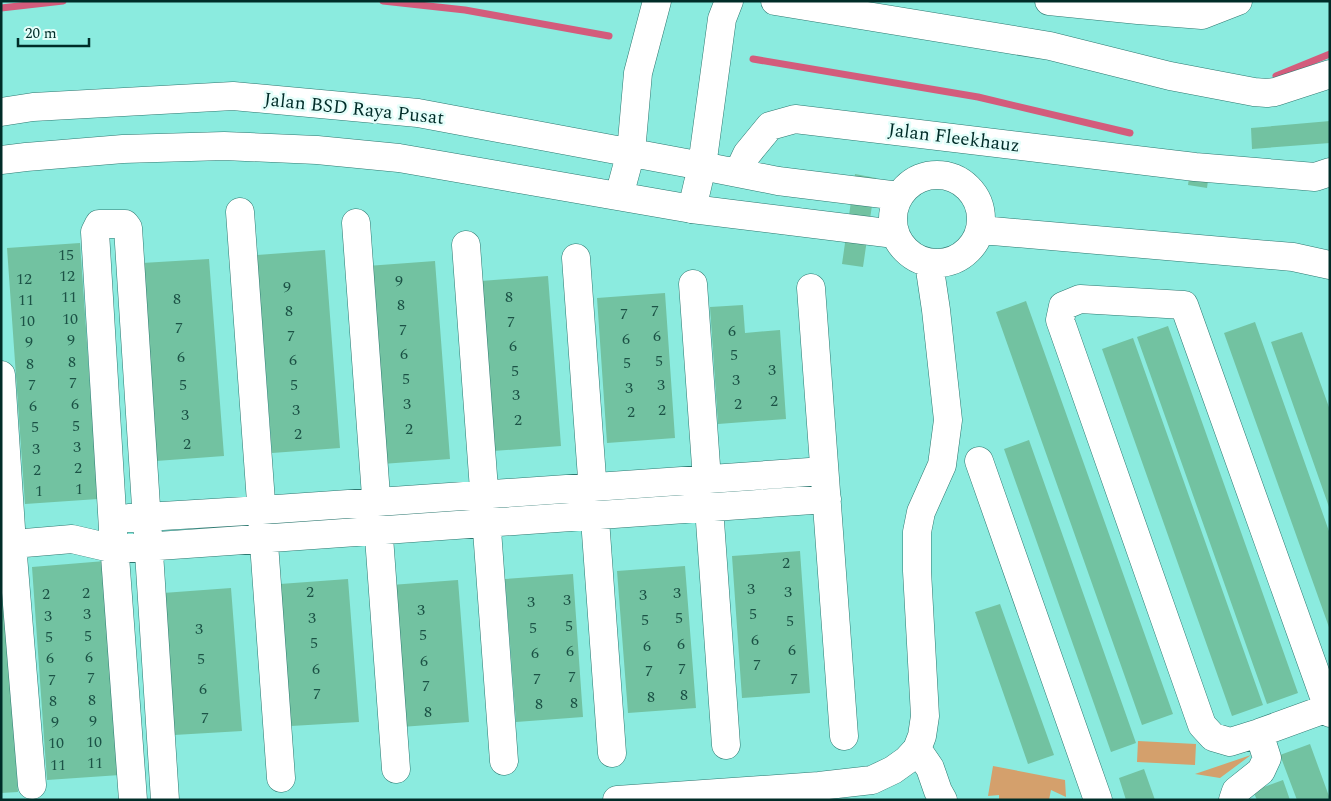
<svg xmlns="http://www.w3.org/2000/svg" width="1331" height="801" viewBox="0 0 1331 801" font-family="Spectral,serif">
<rect width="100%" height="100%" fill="#8bebdf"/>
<path fill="#d4a06c" d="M1138,741L1196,744L1195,765L1137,762Z
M1251,755L1220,778L1195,774Z
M993,766L1065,780L1066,797L1051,790L1049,800H999V795L988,796Z"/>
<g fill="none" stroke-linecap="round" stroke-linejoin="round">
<path stroke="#d35c7c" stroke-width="7" d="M383,1L465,10L609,36
M1,8L63,1
M753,59L978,97L1130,133
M1276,76L1330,54"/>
</g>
<path fill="#72c2a1" d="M1330,121V143L1252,149L1251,128Z
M1192,155L1211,158L1207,188L1188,185Z
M855,174L876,178L863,267L842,264Z
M80,243L98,499L25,504L7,248Z
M325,250L340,448L272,453L257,255Z
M209,259L224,456L156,461L142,263Z
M435,261L450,459L382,464L367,266Z
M548,276L561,446L493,451L481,281Z
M665,293L675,438L607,443L597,298Z
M1026,301L1173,714L1142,725L996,312Z
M743,305L745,333L780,330L786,419L718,424L710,307Z
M1255,322L1330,534V630L1224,333Z
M1168,326L1298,693L1267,704L1137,337Z
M1302,332L1330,410L1329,507L1271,342Z
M1133,338L1263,705L1232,716L1102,349Z
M1029,440L1136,743L1111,752L1004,449Z
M800,551L810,693L742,698L732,556Z
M105,561L120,775L47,780L32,567Z
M685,566L696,708L628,713L617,571Z
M1,571L3,579L18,792L1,793Z
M573,574L583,717L516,722L505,579Z
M348,579L359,722L291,726L280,584Z
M458,580L469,722L401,727L391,585Z
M231,588L242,731L174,735L163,593Z
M1000,604L1054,755L1028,764L975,612Z
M1310,744L1330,799V800H1297L1280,755Z
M1144,769L1155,800H1126L1119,778Z
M1283,780L1290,800H1257L1253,791Z"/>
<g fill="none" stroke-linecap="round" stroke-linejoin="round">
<g stroke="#2d7870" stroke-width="29">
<path id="street" d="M775,1L1050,46L1170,76L1254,92L1267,93L1275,92L1330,74
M1049,1L1138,10L1202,15L1238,1
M702,166L778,181L899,196
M738,173L747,154L770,126L795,119L1195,167L1315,177L1330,172
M893 219a44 44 0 1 1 88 0a44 44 0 1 1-88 0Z
M692,209L895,234
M240,212L281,778
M356,223L396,769
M981,230L1293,257L1330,265
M466,245L504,761
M576,258L612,753
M693,284L726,745
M811,288L844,736
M1,375L12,544L32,785
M979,461L1098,800
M129,518L262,510L824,471
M1,545L72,539L115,549L827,499
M1330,708H1328L1259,733L1230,742L1213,737L1202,725L1060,320L1063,306L1080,299L1184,305L1328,708L1330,713
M917,749L930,768L938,791L943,800
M133,800L113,529L95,232L99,224H125L128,228L165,800
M617,800L819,786L872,780L893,770L907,760L917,749L922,736L925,716L917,571V532L921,512L942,465L948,420L936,310L929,263
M1233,800L1236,791L1261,771L1267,758L1259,733"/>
</g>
<g stroke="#2d7870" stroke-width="29">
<path id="secondary" d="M1,112L33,107L233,96L418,113L702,166
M1,160L26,157L123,149L224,146L317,150L399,158L692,209L702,166L722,19L729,1
M619,196L631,152L638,73L657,1"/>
</g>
<use href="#street" stroke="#fff" stroke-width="28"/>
<use href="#secondary" stroke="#fff" stroke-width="28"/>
</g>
<g text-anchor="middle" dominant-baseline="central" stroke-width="5" stroke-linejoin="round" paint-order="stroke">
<g font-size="16" fill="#1c5246">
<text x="66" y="255">15</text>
<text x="67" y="276">12</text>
<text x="24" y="279">12</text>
<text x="399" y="281">9</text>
<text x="287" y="287">9</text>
<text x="69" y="297">11</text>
<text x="509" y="297">8</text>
<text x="177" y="299">8</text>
<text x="26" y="300">11</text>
<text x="401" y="305">8</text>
<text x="289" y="311">8</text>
<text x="655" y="311">7</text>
<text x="624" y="314">7</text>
<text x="70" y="319">10</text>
<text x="27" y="321">10</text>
<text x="511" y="322">7</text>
<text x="179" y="328">7</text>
<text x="403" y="330">7</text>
<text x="732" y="331">6</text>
<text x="291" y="336">7</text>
<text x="657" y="336">6</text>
<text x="626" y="339">6</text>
<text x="71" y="340">9</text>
<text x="29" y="342">9</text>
<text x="513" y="346">6</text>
<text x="404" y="354">6</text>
<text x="734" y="355">5</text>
<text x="181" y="357">6</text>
<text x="293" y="360">6</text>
<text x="659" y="361">5</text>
<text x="72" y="362">8</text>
<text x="627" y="363">5</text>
<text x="30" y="364">8</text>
<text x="772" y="370">3</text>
<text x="515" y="371">5</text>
<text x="406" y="379">5</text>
<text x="736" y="380">3</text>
<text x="73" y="383">7</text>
<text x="32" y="385">7</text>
<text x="183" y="385">5</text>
<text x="294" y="385">5</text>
<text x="661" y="385">3</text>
<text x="629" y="388">3</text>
<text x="516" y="395">3</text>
<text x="774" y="401">2</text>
<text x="75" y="404">6</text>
<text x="407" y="404">3</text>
<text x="738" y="404">2</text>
<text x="33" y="406">6</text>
<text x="296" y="410">3</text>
<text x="662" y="410">2</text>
<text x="631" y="412">2</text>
<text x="185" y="415">3</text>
<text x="518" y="420">2</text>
<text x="76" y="426">5</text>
<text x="35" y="427">5</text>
<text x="409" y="429">2</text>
<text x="298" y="434">2</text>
<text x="187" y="444">2</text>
<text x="77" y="447">3</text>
<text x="36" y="449">3</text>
<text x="78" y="468">2</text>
<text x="37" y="470">2</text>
<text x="79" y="489">1</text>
<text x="39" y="491">1</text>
<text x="786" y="563">2</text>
<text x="751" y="589">3</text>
<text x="310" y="592">2</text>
<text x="788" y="592">3</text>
<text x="86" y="593">2</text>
<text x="677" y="593">3</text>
<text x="46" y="594">2</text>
<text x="643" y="595">3</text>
<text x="567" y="600">3</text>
<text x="531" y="602">3</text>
<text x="421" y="610">3</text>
<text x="87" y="614">3</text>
<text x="753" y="614">5</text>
<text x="48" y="616">3</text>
<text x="312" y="618">3</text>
<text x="679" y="618">5</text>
<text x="645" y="620">5</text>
<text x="790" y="621">5</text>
<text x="569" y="626">5</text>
<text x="533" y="628">5</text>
<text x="199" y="629">3</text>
<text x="423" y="635">5</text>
<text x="88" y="636">5</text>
<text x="49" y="637">5</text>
<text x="755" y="640">6</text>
<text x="314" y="643">5</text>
<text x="681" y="644">6</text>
<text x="647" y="646">6</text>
<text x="792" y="650">6</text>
<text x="570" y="651">6</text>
<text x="535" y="653">6</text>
<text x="89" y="657">6</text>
<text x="50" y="658">6</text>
<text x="201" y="659">5</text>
<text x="424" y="661">6</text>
<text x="757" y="665">7</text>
<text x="316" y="669">6</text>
<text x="682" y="669">7</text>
<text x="649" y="671">7</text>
<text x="572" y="677">7</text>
<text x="91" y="678">7</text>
<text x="537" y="679">7</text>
<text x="794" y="679">7</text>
<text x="52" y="680">7</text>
<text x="426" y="686">7</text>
<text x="203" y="689">6</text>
<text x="317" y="694">7</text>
<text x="684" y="695">8</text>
<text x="651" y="697">8</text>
<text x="92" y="700">8</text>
<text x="53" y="701">8</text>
<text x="574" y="703">8</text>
<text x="539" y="704">8</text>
<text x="428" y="712">8</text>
<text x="205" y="718">7</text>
<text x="93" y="721">9</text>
<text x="55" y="722">9</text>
<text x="94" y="742">10</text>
<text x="56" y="743">10</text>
<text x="95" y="763">11</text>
<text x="58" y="765">11</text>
</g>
<g font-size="19" fill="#002c28" stroke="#e4fefa">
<text transform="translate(354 109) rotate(6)">Jalan BSD Raya Pusat</text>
<text transform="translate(954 138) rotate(7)">Jalan Fleekhauz</text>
</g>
</g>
<rect width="1331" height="801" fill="none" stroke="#002c28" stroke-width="5"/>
<path d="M18 38v8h71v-8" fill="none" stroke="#002c28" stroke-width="2.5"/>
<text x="25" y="38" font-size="15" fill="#002c28" stroke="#e4fefa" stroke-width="4" paint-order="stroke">20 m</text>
</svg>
